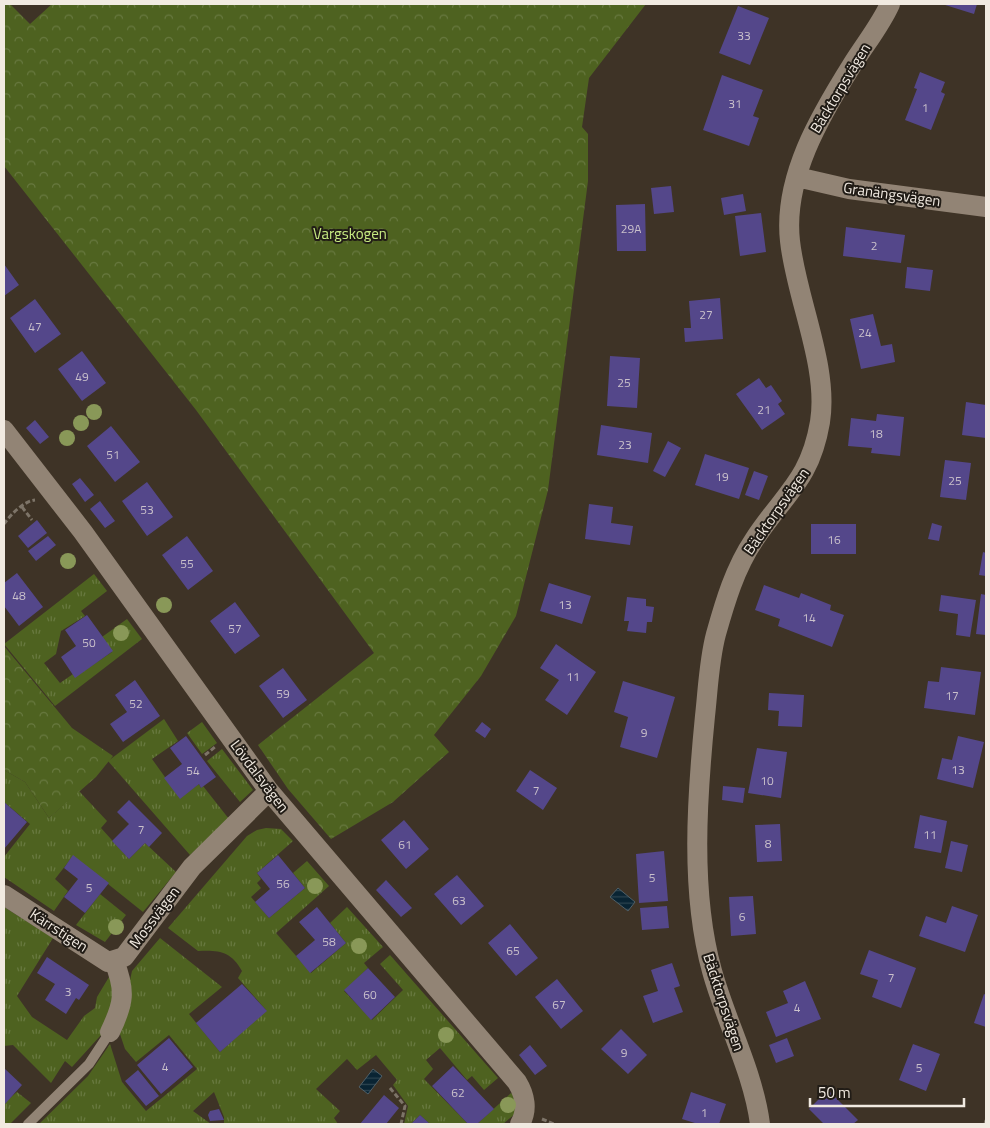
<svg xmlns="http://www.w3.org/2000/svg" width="990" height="1128" viewBox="0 0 990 1128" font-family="'Titillium Web',sans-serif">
<defs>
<pattern id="grass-tufts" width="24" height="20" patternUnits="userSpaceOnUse" patternTransform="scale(1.25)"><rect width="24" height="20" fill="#4e6220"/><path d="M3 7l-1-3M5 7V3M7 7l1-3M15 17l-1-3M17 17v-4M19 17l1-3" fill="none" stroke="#687940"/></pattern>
<pattern id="forest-crowns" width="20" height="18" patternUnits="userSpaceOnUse" patternTransform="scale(1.25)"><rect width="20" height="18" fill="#4e6220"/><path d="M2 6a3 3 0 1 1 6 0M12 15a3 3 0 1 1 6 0" fill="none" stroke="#687940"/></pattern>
<pattern id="water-rules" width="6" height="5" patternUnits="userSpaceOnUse" patternTransform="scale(1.25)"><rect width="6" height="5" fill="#092433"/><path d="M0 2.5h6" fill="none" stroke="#2d4450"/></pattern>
</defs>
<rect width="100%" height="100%" fill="#3e3326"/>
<path fill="url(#grass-tufts)" d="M94,574L107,591L81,611L85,616L61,631L56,654L44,663L60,683L73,674L75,677L112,652L102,637L127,619L142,639L55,706L4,644Z
M164,719L178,741L152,759L180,798L199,784L201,788L203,786L229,819L190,855L108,761Z
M202,722L217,743L202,754L187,733Z
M222,749L253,790L240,802L207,761Z
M4,770L25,782L49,818L79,791L107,821L101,828L129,859L145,843L176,872L143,912L73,856L55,879L68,891L54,911L4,877V857L30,824L4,802Z
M266,828L281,829L293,841L257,873L261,879L257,883L261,888L251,897L269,918L305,888L293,873L307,861L329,886L276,933L311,973L346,943L330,923L347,907L383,947L364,963L368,968L344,991L372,1020L403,990L380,964L390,955L498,1078L484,1090L472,1076L467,1080L440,1048L426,1060L433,1069L424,1079L468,1124H430L420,1115L411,1124H404L408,1106L393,1085L397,1080L376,1055L357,1070L347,1059L316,1089L340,1111L334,1118L338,1124H224V1117L214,1092L193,1111L211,1124H39L88,1076L110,1044L122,1082L146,1111L197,1069L169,1035L136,1062L125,1049L119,1031L132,971L160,938L222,987L189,1014L220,1052L266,1010L238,978L242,971C231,951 219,950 198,951L168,928L247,836L257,830Z
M100,894L126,915L105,942L76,925Z
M4,907L53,938L17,996L32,1017L67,1040L84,1016L95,1008L97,997L112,972L117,990L101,1035L72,1067L65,1061L51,1083L13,1045L4,1046Z
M17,1092L31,1103L10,1124H4V1103Z
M511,1093L517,1100L516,1113L503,1124H477Z"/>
<path fill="url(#forest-crowns)" d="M4,4H10L30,24L52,4H646L589,78L582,127L588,134V181L548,490L516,616L481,676L434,735L449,752L393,802L331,839L288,789L258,745L374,653L196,410L4,166Z
M4,646L72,728L113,756L96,777L49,818L25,782L4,770Z"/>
<path fill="url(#water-rules)" stroke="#4f5f67" d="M618,888L635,902L628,911L610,897Z
M373,1069L382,1076L368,1094L359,1087Z"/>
<path fill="#54478a" d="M942,4H977L974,14Z
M738,6L769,18L750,65L719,53Z
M920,72L945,82L941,92L945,94L931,130L905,120L917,89L914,88Z
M722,75L763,90L753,116L759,118L749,146L703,130Z
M671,186L674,212L654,214L651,188Z
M743,194L746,211L724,215L721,198Z
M645,204L646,251H617L616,205Z
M761,213L766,252L740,256L735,216Z
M846,227L905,235L901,263L843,256Z
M4,264L19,285L4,296Z
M907,267L933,270L930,291L905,288Z
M720,298L723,339L685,342L684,328H691L689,301Z
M35,299L61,334L35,353L10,318Z
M873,314L881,346L892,344L895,362L861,369L850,319Z
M82,351L106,383L82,401L58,369Z
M610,356L640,358L637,408L607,406Z
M759,378L766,388L771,385L782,401L778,404L785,414L762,430L736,394Z
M966,402L986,405V438L962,435Z
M877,414L904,417L900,456L871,453L872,448L848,446L851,418L876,421Z
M35,420L49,437L40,444L26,428Z
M601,425L652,433L648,463L597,455Z
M111,426L140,462L115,482L87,446Z
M668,441L681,448L665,477L653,471Z
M705,454L749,468L739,499L695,485Z
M945,460L971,463L966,500L940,497Z
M754,471L768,476L759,500L745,495Z
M80,478L94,495L85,502L72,484Z
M147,482L173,517L147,536L122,501Z
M100,501L115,521L105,528L90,509Z
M589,504L613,507L611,523L633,526L630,545L585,539Z
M37,520L47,533L28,548L18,536Z
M932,523L942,526L939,541L928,539Z
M811,524H856V554H811Z
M48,536L56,545L36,561L28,551Z
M187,536L213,571L188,590L162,555Z
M983,552L986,553V576L979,575Z
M17,573L43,607L19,626L4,606V583Z
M549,583L591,596L582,624L540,611Z
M764,585L799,598L801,593L831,605L830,610L844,615L832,647L778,626L780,619L755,610Z
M981,594L986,595V635L976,634Z
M941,595L976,600L970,637L956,635L958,614L939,611Z
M627,597L646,599V606L654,607L652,622H647L646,633L627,631L629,621H624Z
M235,602L260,636L235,654L210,621Z
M87,615L113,651L75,678L61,657L76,646L65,630Z
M556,644L596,672L567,715L545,700L559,680L540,668Z
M941,667L981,672L975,715L924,708L928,681L939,682Z
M283,668L307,700L283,718L259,686Z
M135,680L160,716L123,742L110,724L127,712L115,695Z
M623,681L675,697L657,758L620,747L628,717L614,712Z
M769,693L804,695L802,727L778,726L779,711L768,710Z
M482,722L491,729L485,738L475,731Z
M186,736L216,777L201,788L199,784L180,799L164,778L182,764L170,748Z
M958,736L984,742L973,788L937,779L942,758L952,760Z
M757,748L787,752L781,798L748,793Z
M530,770L557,788L543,810L516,791Z
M723,786L745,788L743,803L722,800Z
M129,800L162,833L149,847L145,843L129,859L112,841L129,824L117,812Z
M4,802L27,822L4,849Z
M920,815L947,821L941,853L914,848Z
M404,820L429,849L406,869L381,840Z
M780,824L782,861L757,862L755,825Z
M951,841L968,845L962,872L945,868Z
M664,851L668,901L639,903L636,854Z
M73,855L109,883L85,913L64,897L78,879L64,868Z
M278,855L305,888L269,918L255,902L270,889L257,873Z
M457,875L484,906L461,925L434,894Z
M386,880L412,908L401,917L376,890Z
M753,896L756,934L731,936L729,897Z
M667,906L669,928L642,930L640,908Z
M952,906L978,915L965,952L919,936L926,916L946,923Z
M317,907L346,943L310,973L296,956L315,940L299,922Z
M510,924L538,958L516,976L488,943Z
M869,950L916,968L901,1008L872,997L878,980L860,974Z
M47,957L89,985L79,1000L76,998L66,1014L45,1000L55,984L37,973Z
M672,963L680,986L674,988L683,1012L653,1023L643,996L658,991L651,970Z
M368,968L395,997L371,1020L344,990Z
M557,979L583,1011L561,1029L535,997Z
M805,981L821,1019L776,1037L766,1012L788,1003L783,991Z
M242,984L267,1011L220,1052L196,1023Z
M984,994L986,995V1027L974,1023Z
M621,1029L647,1055L628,1074L601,1049Z
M169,1038L193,1067L161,1094L137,1065Z
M787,1038L794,1056L776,1063L769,1045Z
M913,1044L940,1054L926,1091L899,1080Z
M530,1045L547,1066L535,1075L519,1055Z
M453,1066L494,1109L477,1124H468L432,1086Z
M4,1068L22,1085L5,1104L4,1103Z
M138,1070L159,1096L146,1106L125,1081Z
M828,1090L858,1120L853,1124H824L809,1109Z
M691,1092L726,1104L719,1124H698L682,1119Z
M384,1095L399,1108L386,1124H360Z
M219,1109L224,1120L210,1121L208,1115L210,1111Z
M420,1115L430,1124H411Z"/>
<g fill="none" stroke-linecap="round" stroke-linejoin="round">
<path stroke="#7d7468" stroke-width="3" stroke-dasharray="5 2.5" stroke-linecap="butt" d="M22,507L32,520
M4,524C10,515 24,501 35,500
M205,755L215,747
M390,1088L405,1106L401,1124
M542,1119L554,1124
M985,1124L986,1120"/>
<path stroke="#928475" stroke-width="10" d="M28,1124L89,1064L110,1032"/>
<path stroke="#928475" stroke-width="20" d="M797,177L849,189L986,207
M4,430L83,532L269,791L517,1082C525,1095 528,1110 520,1124
M4,895L108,962L124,957L192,867L269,791
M110,1032C124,1003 126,991 114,961
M760,1124C753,1071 726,1022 712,971C690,892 697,797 705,716C708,689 709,660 716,634C725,602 735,568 754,540C784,494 810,481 820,422C829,366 796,298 790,241C783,178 820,116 852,65C865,44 880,26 890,4"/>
</g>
<g fill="#899858">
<circle cx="94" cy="412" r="8"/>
<circle cx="81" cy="423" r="8"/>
<circle cx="67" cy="438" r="8"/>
<circle cx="68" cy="561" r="8"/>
<circle cx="164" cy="605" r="8"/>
<circle cx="121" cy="633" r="8"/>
<circle cx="315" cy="886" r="8"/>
<circle cx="116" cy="927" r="8"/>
<circle cx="359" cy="946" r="8"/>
<circle cx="446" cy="1035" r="8"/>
<circle cx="508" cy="1105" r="8"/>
</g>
<g text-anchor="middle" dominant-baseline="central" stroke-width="4" stroke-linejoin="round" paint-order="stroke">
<g font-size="12" fill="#cac1cb">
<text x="744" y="35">33</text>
<text x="735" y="103">31</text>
<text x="925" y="107">1</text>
<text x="631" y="228">29A</text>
<text x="874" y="245">2</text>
<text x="706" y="314">27</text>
<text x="35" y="326">47</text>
<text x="865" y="332">24</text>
<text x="82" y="376">49</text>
<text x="624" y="382">25</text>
<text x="764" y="409">21</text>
<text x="876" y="433">18</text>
<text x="625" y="444">23</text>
<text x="113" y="454">51</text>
<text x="722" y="476">19</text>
<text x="955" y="480">25</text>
<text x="147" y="509">53</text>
<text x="834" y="539">16</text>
<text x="187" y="563">55</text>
<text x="19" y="595">48</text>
<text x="565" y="604">13</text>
<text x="809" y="617">14</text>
<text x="235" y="628">57</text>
<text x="89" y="642">50</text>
<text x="573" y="676">11</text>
<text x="283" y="693">59</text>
<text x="952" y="695">17</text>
<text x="136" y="703">52</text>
<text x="644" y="732">9</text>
<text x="958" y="769">13</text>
<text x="193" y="770">54</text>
<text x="767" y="780">10</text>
<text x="536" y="790">7</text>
<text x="141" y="829">7</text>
<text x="930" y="834">11</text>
<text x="768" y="843">8</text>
<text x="405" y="844">61</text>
<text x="652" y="877">5</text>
<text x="283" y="883">56</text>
<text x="89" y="887">5</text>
<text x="459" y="900">63</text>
<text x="742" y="916">6</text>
<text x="329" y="941">58</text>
<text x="513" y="950">65</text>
<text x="891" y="977">7</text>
<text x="68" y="991">3</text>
<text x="370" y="994">60</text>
<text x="559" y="1004">67</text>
<text x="797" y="1007">4</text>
<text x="624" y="1052">9</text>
<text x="165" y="1066">4</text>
<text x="919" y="1067">5</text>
<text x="458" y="1092">62</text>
<text x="704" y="1112">1</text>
</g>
<g font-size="15" fill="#f1eae1" stroke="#211c16">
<text transform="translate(840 88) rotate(-59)">Bäcktorpsvägen</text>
<text transform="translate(892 194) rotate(8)">Granängsvägen</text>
<text transform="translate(776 511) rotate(-55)">Bäcktorpsvägen</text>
<text transform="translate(260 776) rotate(53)">Lövdalsvägen</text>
<text transform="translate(154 917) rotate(-53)">Mossvägen</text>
<text transform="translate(59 930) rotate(33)">Kärrstigen</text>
<text transform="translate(724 1002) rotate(72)">Bäcktorpsvägen</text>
</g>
<g font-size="15" fill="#c6ea81" stroke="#211c16">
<text x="350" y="233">Vargskogen</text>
</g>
</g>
<rect width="990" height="1128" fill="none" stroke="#f1eae1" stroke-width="10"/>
<path d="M810 1098v8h154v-8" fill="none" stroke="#f1eae1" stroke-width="2.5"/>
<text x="818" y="1098" font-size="15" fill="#f1eae1" stroke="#211c16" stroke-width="4" paint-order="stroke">50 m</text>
</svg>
